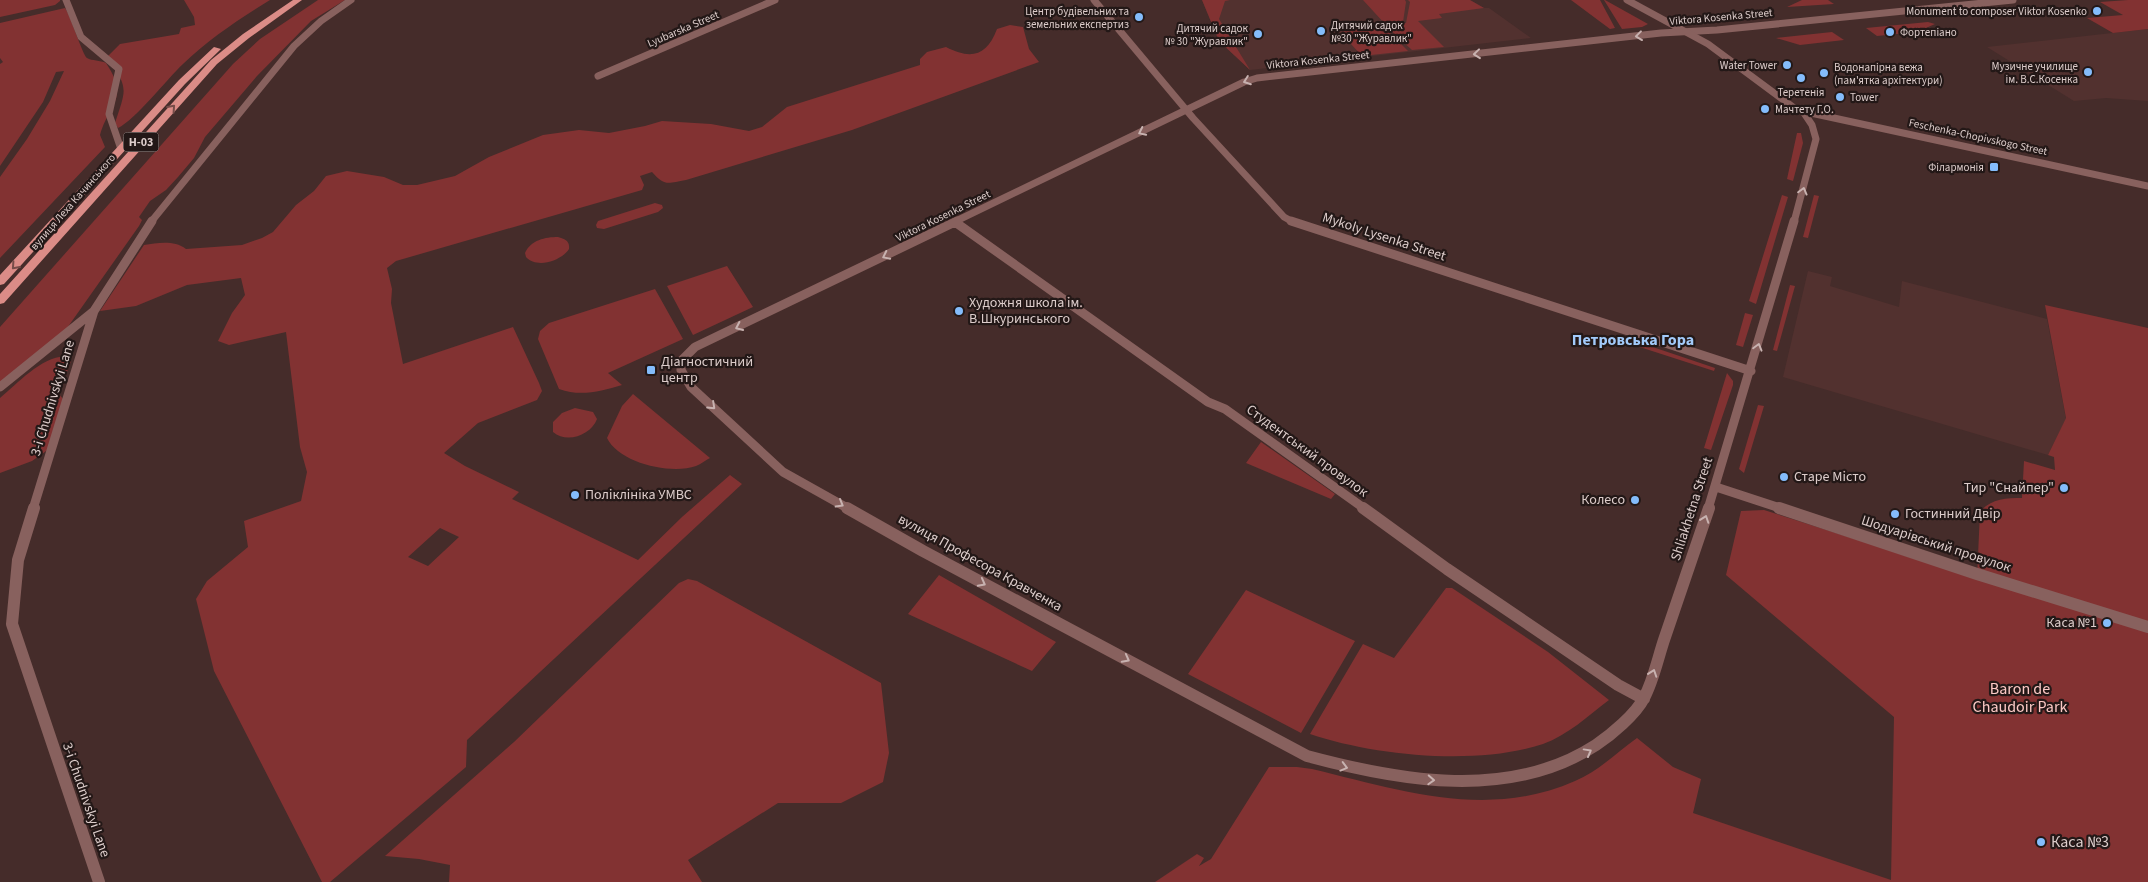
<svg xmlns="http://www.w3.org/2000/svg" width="2148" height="882" viewBox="0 0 2148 882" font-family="'Source Sans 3',sans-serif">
<rect width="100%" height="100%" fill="#452c2a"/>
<path fill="#52312f" d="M1202,0H1470L1484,8H1489L1531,38L1250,70L1219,41Z
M2148,29V101L2106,98L2074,101L1987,47Z
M1808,271L1832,277L1830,286L1899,307L1902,281L2047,319L2066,419L2048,455L1783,377Z"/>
<path fill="#823232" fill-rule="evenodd" d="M0,0H60V1L55,5L0,17Z
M184,0H270C239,19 209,39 183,64C167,79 135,120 118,128L115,123C127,86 128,90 108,56L120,44L179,34L181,28L195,25L194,17Z
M318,0H345L311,21L257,76L205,137L194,158L178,177L166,190L150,201L139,217L142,220L139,226L65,331L0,386V327L233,64L260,39Z
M1202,0H1230L1225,1L1219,19L1250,70L1219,41Z
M1363,0H1405L1406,2L1403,22L1385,24Z
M1408,0H1470L1484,8L1439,14L1442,18L1418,21L1444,47L1412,50L1386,26L1406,23L1410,2Z
M1571,0H1600L1615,28L1610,29Z
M1604,0H1605L1648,24L1642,27L1622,29Z
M1802,0H1828L1834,4L1787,7Z
M2128,0H2148V29L2113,33L2087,18L2123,15L2100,2Z
M65,8C70,14 83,56 87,58C92,61 100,60 106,63C130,99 109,103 100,135L105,147L0,258V177L27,139L50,101L64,71L56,72L43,102L0,166V64L3,62L0,58V23Z
M1928,22L1935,24L1917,32L1877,36L1866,28Z
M1010,25L1023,27L1029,49L1039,62L852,130L686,180C668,183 665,187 652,172L640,176L644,185L642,190L396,261L387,268L392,289L391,303L403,364L513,327L539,383L542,391L537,400L478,423L444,453L465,466L519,492L512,499L638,560L682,517L730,475L742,484L467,740L466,767L330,882H322L214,671L196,599L207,581L248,547L244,521L301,501L307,472L300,447L286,332L229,345L218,341L232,313L245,295L241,278L187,285L136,306L100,311L144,245C158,243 174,240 186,249L242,245L262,238L273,232L296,205L314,191L326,176L347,171L384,177L403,185H417L455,176L489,157L543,135L579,130L609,133L645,126L662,121L711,124L749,131L762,127L787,107L920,65V59L927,52L946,47C971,60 987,56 997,29ZM440,528L459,537L428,566L408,557Z
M1383,26L1408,51L1362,56L1340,32Z
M1832,32L1844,40L1800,45L1776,38Z
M1797,133H1801L1803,143L1793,181L1787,179Z
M1782,195L1788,197L1756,304L1749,301Z
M1814,195L1819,196L1808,238L1803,237Z
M655,203L662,205L663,208L658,212L604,229L597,228L596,225L598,221Z
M558,237C565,239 570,241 569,249C561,261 537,269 526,257L525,253C531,240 545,237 558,237Z
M727,266L753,307L693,335L667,286Z
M1790,285L1795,286L1777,351L1773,350Z
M655,289L683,339L608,373L622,385C601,391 581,397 559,389L538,339L540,331L549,323Z
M2045,305L2148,328V882H1155L1197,854L1204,858L1199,866L1211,859L1269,767H1297L1312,769C1400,790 1487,820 1575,781C1599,771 1617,752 1637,738L1673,767L1701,779L1693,813L1891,880L1894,717L1726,575L1741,511L1764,510L1977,578L1980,512C1990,499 2006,498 2022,498L2024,461L2055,470L2054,457L2048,455L2066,418Z
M1745,313L1753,315L1743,347L1736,345Z
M1620,336L1626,338L1715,368L1714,371L1618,340Z
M65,356L71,361L59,394L63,399L49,449L32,461L0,473V398C18,383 40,358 65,356Z
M1727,373L1733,381V385L1711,450L1704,448Z
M633,394L710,458C706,460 701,464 696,466C671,475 619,463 607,438L622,406Z
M1758,405L1764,406L1744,473L1739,469Z
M575,408L593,412L597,419C591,435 567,444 553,432V422L562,413Z
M1261,442L1335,494L1331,499L1246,463Z
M939,575L1056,642L1032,671L908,614Z
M688,579L697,581L881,683L889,753L883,782L841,803H778L688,860L702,882H449L450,865L419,859L385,856L514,742L679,583Z
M1446,588H1452L1548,652L1609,700C1588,716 1568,735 1543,744C1478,766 1375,756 1310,734L1363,644L1394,658Z
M1246,590L1355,641L1301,733L1188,674Z"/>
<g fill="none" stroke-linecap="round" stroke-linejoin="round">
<path stroke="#88615e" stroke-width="7" d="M66,0L81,37L119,69L109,114L121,149
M1094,0L1193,118L1284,217L1293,222
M598,76L775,0
M151,222L294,46L321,21L351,0
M954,222L1244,82L1257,78L1661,33L1717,30L2013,0
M1794,222L1816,139L1812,125L1804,113"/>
<path stroke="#88615e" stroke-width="9" d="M1291,221L1751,371
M955,222L1208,402L1225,409L1365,509
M0,387L94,311
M1716,487L1783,509
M33,509L94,311L152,221
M849,509L783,472L691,387L681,370V361L695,347L957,221
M1708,509L1794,221"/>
<path stroke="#88615e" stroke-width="12" d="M34,508L18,560L12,624L99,882
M847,508L923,551L1307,756C1400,781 1510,801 1596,745C1611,735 1636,714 1644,698C1654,679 1658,657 1665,637C1680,594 1694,551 1709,508
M1363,508L1447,569L1618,685L1644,699
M1779,508L1977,574L2148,627"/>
<path stroke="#88615e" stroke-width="7" d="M1627,0L1708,44L1797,110L2148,186"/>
<path fill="#db8c87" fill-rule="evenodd" d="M293,0H302L249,38L217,64L4,303L0,304V294L211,60L243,34Z
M214,47L221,49L185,84L4,284L0,285V275L179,80Z"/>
</g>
<defs><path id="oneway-chevron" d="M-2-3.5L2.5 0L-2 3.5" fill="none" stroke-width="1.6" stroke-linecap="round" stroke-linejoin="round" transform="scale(1.25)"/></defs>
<g stroke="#c8b2b0">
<use href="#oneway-chevron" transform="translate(1639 36) rotate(173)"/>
<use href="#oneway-chevron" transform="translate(1477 54) rotate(174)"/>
<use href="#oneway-chevron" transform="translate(1247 81) rotate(160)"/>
<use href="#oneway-chevron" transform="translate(1142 132) rotate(154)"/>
<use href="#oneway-chevron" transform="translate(1803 191) rotate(-75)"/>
<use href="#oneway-chevron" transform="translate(886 256) rotate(154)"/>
<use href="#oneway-chevron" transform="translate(739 327) rotate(155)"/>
<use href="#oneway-chevron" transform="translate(1758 347) rotate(-74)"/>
<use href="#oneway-chevron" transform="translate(712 406) rotate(43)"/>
<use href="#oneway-chevron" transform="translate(840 504) rotate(30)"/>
<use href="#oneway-chevron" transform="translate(1705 519) rotate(-71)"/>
<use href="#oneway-chevron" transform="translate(982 583) rotate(28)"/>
<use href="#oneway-chevron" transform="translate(1126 659) rotate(28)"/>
<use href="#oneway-chevron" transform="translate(1653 673) rotate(-71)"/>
<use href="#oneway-chevron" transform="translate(1588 752) rotate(-29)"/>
<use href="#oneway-chevron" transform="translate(1344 767) rotate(15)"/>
<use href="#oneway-chevron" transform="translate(1431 780) rotate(3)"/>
</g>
<g stroke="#764c49">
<use href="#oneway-chevron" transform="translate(172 108) rotate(-48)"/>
<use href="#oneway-chevron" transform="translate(15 266) rotate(132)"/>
</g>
<g fill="#84bcfb" stroke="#231817" stroke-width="2">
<circle cx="2097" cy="11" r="5"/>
<circle cx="1139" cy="17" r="5"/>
<circle cx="1321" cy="31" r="5"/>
<circle cx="1890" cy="32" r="5"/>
<circle cx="1258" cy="34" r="5"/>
<circle cx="1787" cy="65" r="5"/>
<circle cx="2088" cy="72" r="5"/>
<circle cx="1824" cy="73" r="5"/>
<circle cx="1801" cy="78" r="5"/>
<circle cx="1840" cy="97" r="5"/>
<circle cx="1765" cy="109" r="5"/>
<rect x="1989" y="162" width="10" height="10" rx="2.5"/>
<circle cx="959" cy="311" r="5"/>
<rect x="646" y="365" width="10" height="10" rx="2.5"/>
<circle cx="1784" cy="477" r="5"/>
<circle cx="2064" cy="488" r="5"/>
<circle cx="575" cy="495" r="5"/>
<circle cx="1635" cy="500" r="5"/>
<circle cx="1895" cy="514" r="5"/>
<circle cx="2107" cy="623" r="5"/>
<circle cx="2041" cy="842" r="5"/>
</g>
<g text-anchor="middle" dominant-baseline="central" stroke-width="4.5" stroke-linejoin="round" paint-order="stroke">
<g font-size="11" fill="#ddcdcb" stroke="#231817" text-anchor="end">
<text x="1129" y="11">Центр будівельних та<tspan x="1129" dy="13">земельних експертиз</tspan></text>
<text x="2087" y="11">Monument to composer Viktor Kosenko</text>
<text x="1331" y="25" text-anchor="start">Дитячий садок<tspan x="1331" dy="13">№30 "Журавлик"</tspan></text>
<text x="1248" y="28">Дитячий садок<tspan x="1248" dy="13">№ 30 "Журавлик"</tspan></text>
<text x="1900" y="32" text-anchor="start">Фортепіано</text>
<text x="1777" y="65">Water Tower</text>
<text x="2078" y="66">Музичне училище<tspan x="2078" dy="13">ім. В.С.Косенка</tspan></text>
<text x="1834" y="67" text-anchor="start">Водонапірна вежа<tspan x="1834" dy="13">(пам'ятка архітектури)</tspan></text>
<text x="1801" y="92" text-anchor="middle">Теретенія</text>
<text x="1850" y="97" text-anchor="start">Tower</text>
<text x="1775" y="109" text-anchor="start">Мачтету Г.О.</text>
<text x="1984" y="167">Філармонія</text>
</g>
<g font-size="11" fill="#ddcdcb" stroke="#231817">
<text transform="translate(1721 17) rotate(-5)">Viktora Kosenka Street</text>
<text transform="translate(683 29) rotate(-23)">Lyubarska Street</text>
<text transform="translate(1318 60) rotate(-6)">Viktora Kosenka Street</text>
<text transform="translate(1978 137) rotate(12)">Feschenka-Chopivskogo Street</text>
<text transform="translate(73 202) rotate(-49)">вулиця Леха Качинського</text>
<text transform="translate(943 216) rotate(-26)">Viktora Kosenka Street</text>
</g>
<rect fill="#231817" stroke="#a59795" stroke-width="1" x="123.5" y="132.5" width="35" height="19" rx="4"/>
<g font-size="12" font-weight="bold" fill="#ddcdcb">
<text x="141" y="142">Н-03</text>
</g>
<g font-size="14" fill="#ddcdcb" stroke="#231817">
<text transform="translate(1384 237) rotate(18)">Mykoly Lysenka Street</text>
<text transform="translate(53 398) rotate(-73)">3-i Chudnivskyi Lane</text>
<text transform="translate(1307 451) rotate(36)">Студентський провулок</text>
<text transform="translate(1692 509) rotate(-72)">Shliakhetna Street</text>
<text transform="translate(1936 544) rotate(18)">Шодуарівський провулок</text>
<text transform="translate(980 563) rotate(29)">вулиця Професора Кравченка</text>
<text transform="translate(86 800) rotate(71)">3-i Chudnivskyi Lane</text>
</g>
<g font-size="14" fill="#ddcdcb" stroke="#231817" text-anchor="start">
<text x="969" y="303">Художня школа ім.<tspan x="969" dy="16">В.Шкуринського</tspan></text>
<text x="661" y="362">Діагностичний<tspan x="661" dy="16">центр</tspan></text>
<text x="1794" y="477">Старе Місто</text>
<text x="2054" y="488" text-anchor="end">Тир "Снайпер"</text>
<text x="585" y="495">Поліклініка УМВС</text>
<text x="1625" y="500" text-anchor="end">Колесо</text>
<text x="1905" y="514">Гостинний Двір</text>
<text x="2097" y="623" text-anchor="end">Каса №1</text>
</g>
<g font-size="16" font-weight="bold" fill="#a2cafa" stroke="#231817">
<text x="1633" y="340">Петровська Гора</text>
</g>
<g font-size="16" fill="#fcc9c5" stroke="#231817">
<text x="2020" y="689">Baron de<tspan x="2020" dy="18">Chaudoir Park</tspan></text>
</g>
<g font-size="16" fill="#ddcdcb" stroke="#231817" text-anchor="start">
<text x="2051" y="842">Каса №3</text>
</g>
</g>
</svg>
